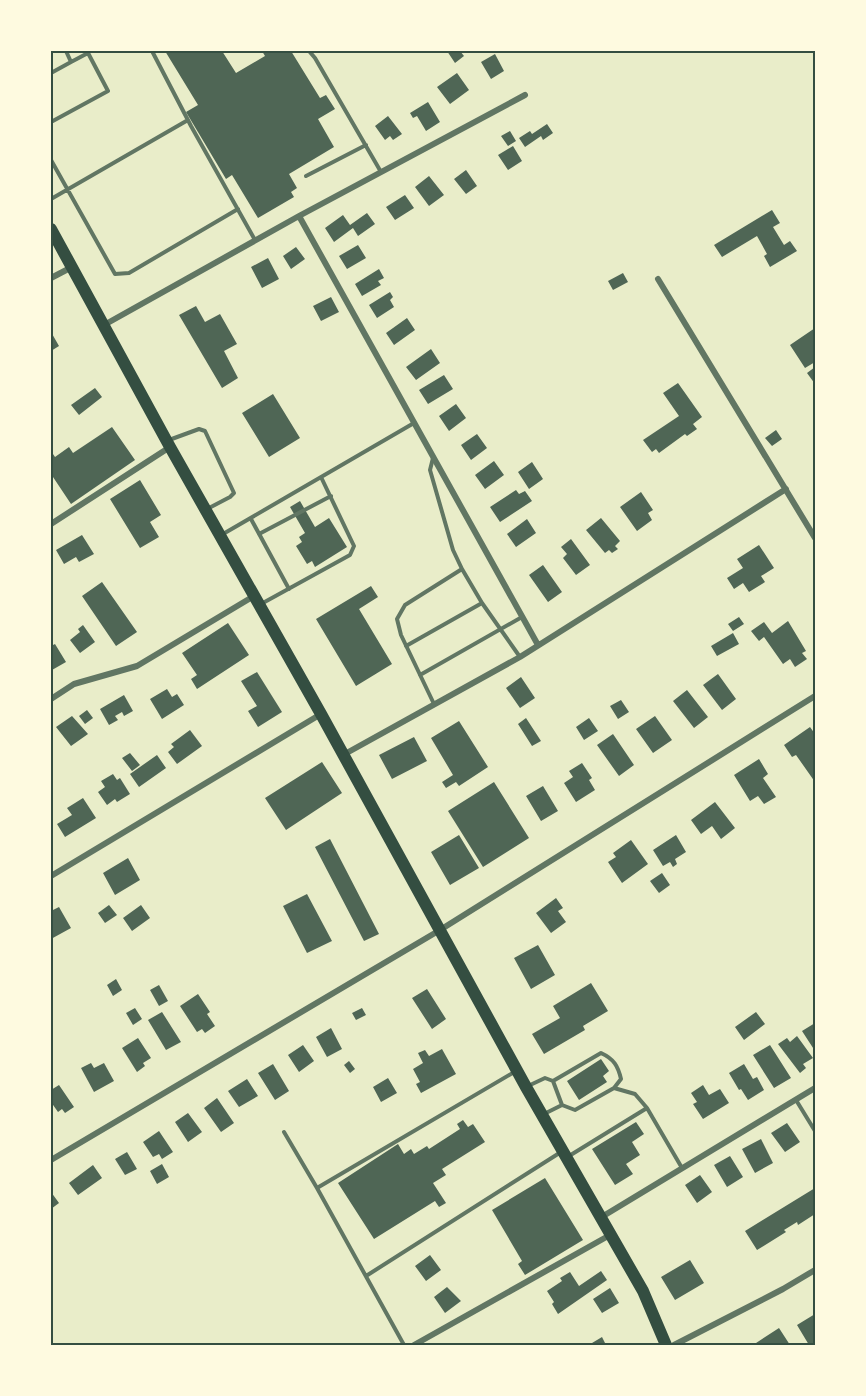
<svg xmlns="http://www.w3.org/2000/svg" width="866" height="1396" viewBox="0 0 866 1396" font-family="Rubik,sans-serif">
<rect width="100%" height="100%" fill="#e9edc9"/>
<path fill="#4f6655" d="M165,51H222L236,73L265,56L262,51H291L320,98L326,95L335,109L318,119L334,147L289,174L297,188L291,192L294,197L258,218L232,175L226,179L186,112L198,105Z
M447,51H460L464,56L455,63Z
M495,54L504,71L491,79L481,62Z
M457,73L469,90L450,104L437,87Z
M428,102L440,122L426,131L417,116L413,118L410,113Z
M388,116L402,134L393,140L390,136L385,140L375,126Z
M547,124L553,133L543,140L541,136L525,147L519,138L530,131L532,134Z
M510,131L516,141L508,146L501,136Z
M513,146L522,161L508,170L498,155Z
M466,170L477,186L466,194L454,179Z
M429,176L444,195L429,206L415,187Z
M405,195L414,208L395,220L386,207Z
M772,210L780,223L773,227L784,245L790,241L797,251L770,267L764,256L767,254L757,236L722,257L714,245Z
M367,213L375,224L358,236L353,228L334,242L325,228L343,215L350,225Z
M358,245L366,258L347,269L339,256Z
M296,247L305,259L291,269L283,256Z
M268,258L279,279L262,288L251,267Z
M379,269L384,278L378,281L381,285L362,296L355,284Z
M623,273L628,282L613,290L608,281Z
M390,292L393,297L390,300L394,307L377,318L369,305Z
M331,297L339,312L321,321L313,306Z
M196,306L205,322L220,314L237,344L224,351L238,378L222,388L179,315Z
M407,318L415,330L394,345L386,333Z
M815,328V362L805,368L790,345Z
M51,332L59,346L51,351Z
M431,349L440,363L416,380L406,367Z
M815,367V384L807,373Z
M444,375L453,389L428,404L419,390Z
M678,383L702,417L693,424L697,429L687,436L685,434L659,453L656,449L652,452L643,440L679,416L663,393Z
M95,388L102,397L79,415L71,405Z
M273,394L300,438L269,457L242,413Z
M456,404L466,418L449,431L439,416Z
M112,427L135,460L71,504L51,474V451L55,457L69,447L73,453Z
M776,430L782,439L772,446L765,438Z
M477,434L487,448L471,460L461,445Z
M494,461L504,475L485,489L475,475Z
M532,462L543,479L529,489L518,472Z
M140,480L161,515L150,522L159,537L140,548L110,499Z
M516,490L519,494L525,491L532,501L500,522L490,507Z
M641,492L653,510L648,513L652,520L637,531L620,507Z
M300,501L315,527L329,518L347,547L315,567L312,561L307,564L296,546L302,542L299,537L305,533L290,507Z
M601,518L620,541L615,546L618,549L612,553L609,550L605,553L586,530Z
M527,519L536,533L516,547L507,534Z
M82,535L94,554L79,562L76,557L64,564L56,550Z
M571,539L590,565L576,575L563,558L567,554L561,547Z
M759,545L774,568L761,576L765,582L749,592L743,583L734,589L727,578L743,568L737,559Z
M543,565L562,592L548,602L529,575Z
M102,582L137,632L116,646L82,596Z
M371,586L378,597L359,609L392,664L356,686L316,619Z
M739,617L744,624L733,631L728,624Z
M788,621L806,651L802,653L807,659L795,667L790,659L783,664L764,637L759,641L751,631L764,622L772,633Z
M228,623L249,655L197,689L191,679L197,675L182,653Z
M83,625L95,642L80,653L70,640L80,632L78,629Z
M733,633L739,644L717,656L711,646Z
M55,644L66,662L52,670L51,646Z
M257,672L282,712L258,727L248,711L257,706L241,681Z
M718,674L736,699L722,710L703,685Z
M521,677L535,698L520,708L506,688Z
M167,689L172,697L177,694L184,705L162,719L150,699Z
M687,690L708,717L694,728L673,701Z
M124,695L133,711L124,716L122,712L115,716L118,720L109,725L100,709Z
M621,700L629,712L618,719L610,706Z
M87,710L93,718L85,724L79,716Z
M72,716L88,734L71,746L56,727Z
M655,716L672,740L653,753L636,729Z
M526,718L541,741L532,746L518,724Z
M589,718L598,731L584,740L576,727Z
M459,721L488,767L459,786L456,782L446,788L442,782L453,775L431,738Z
M810,727L815,734V782L796,755L792,757L784,745Z
M190,730L202,746L177,764L168,752L174,747L171,744Z
M613,734L634,765L619,776L597,745Z
M414,737L427,761L392,779L379,755Z
M130,753L140,765L132,771L122,758Z
M157,755L166,768L139,787L130,774Z
M759,759L768,774L763,778L776,797L764,804L758,796L750,801L734,775Z
M322,762L342,793L286,830L265,798Z
M582,763L592,778L589,780L595,790L576,802L564,783L573,777L569,771Z
M113,774L117,780L120,778L130,794L117,802L115,799L107,805L98,792L105,787L101,781Z
M494,782L529,838L483,867L448,811Z
M543,786L558,811L541,821L526,796Z
M83,798L96,818L65,837L57,824L72,815L67,808Z
M715,802L735,828L721,839L712,826L701,834L691,820Z
M459,835L479,868L450,885L431,852Z
M676,835L686,852L675,859L677,864L673,867L670,862L663,866L653,850Z
M330,839L379,934L364,941L315,847Z
M631,840L648,864L622,883L608,862L616,857L613,853Z
M128,858L140,880L115,895L103,873Z
M662,873L670,885L659,893L650,881Z
M307,894L332,941L307,953L283,906Z
M556,898L563,908L558,911L566,922L551,933L536,913Z
M109,905L117,915L105,923L98,913Z
M141,905L150,918L132,931L123,918Z
M59,907L71,928L51,939V911Z
M538,945L555,975L531,989L514,958Z
M116,979L122,990L113,996L107,985Z
M591,983L608,1011L583,1026L585,1030L544,1054L532,1034L560,1018L553,1006Z
M159,985L168,1001L159,1006L150,990Z
M427,989L446,1019L432,1029L412,998Z
M198,994L210,1012L207,1014L215,1026L205,1033L202,1029L197,1032L180,1006Z
M135,1008L142,1019L133,1025L126,1013Z
M362,1008L366,1015L356,1020L352,1013Z
M162,1012L181,1042L166,1050L148,1020Z
M756,1012L765,1024L744,1040L735,1027Z
M815,1023V1051L802,1031Z
M331,1028L342,1049L327,1057L316,1037Z
M797,1036L813,1058L803,1064L806,1068L800,1073L778,1044L787,1038L790,1042Z
M138,1038L151,1058L143,1063L145,1066L137,1072L122,1048Z
M303,1045L314,1061L299,1072L288,1055Z
M770,1045L791,1078L774,1088L753,1055Z
M442,1049L456,1074L421,1093L416,1084L420,1082L413,1069L423,1063L418,1053L425,1050L429,1056Z
M601,1059L609,1071L603,1076L607,1082L579,1100L567,1081Z
M349,1061L355,1069L350,1073L344,1065Z
M91,1063L94,1068L104,1063L114,1081L94,1092L81,1068Z
M273,1064L289,1091L275,1100L258,1073Z
M744,1064L753,1079L757,1077L764,1090L748,1100L741,1089L739,1090L729,1073Z
M388,1078L397,1093L381,1102L373,1087Z
M247,1079L258,1096L239,1107L228,1091Z
M59,1085L74,1107L65,1113L62,1109L58,1112L51,1102V1090Z
M703,1085L709,1095L720,1089L729,1103L703,1119L693,1104L697,1102L691,1093Z
M217,1098L234,1123L221,1132L204,1108Z
M188,1113L202,1132L188,1142L175,1122Z
M463,1120L468,1127L473,1124L485,1142L442,1169L446,1175L433,1183L446,1203L439,1207L435,1201L374,1239L338,1183L398,1144L404,1154L411,1149L414,1154L427,1146L429,1149L460,1129L457,1124Z
M636,1122L644,1134L632,1142L640,1155L626,1164L633,1174L615,1185L592,1149Z
M787,1123L800,1142L785,1152L771,1133Z
M159,1131L173,1152L162,1159L159,1154L153,1157L143,1142Z
M761,1139L773,1163L755,1173L742,1149Z
M127,1152L137,1169L125,1175L115,1159Z
M730,1156L743,1177L727,1187L714,1165Z
M162,1164L169,1177L157,1184L150,1171Z
M93,1165L102,1178L78,1195L69,1183Z
M700,1175L712,1192L697,1203L685,1185Z
M545,1178L583,1240L525,1275L518,1264L522,1261L492,1210Z
M815,1188V1214L798,1225L797,1222L784,1230L786,1232L757,1250L745,1231Z
M51,1192L59,1203L51,1209Z
M430,1255L441,1270L426,1281L415,1266Z
M690,1260L704,1283L675,1300L661,1277Z
M601,1271L607,1280L558,1314L552,1304L554,1302L547,1291L562,1281L560,1278L570,1272L579,1286Z
M447,1287L461,1301L445,1313L434,1297Z
M610,1288L619,1303L602,1313L593,1299Z
M815,1314V1345H809L797,1325Z
M779,1328L790,1345H753Z
M602,1337L606,1345H593L592,1343Z"/>
<g fill="none" stroke-linecap="round" stroke-linejoin="round">
<path stroke="#617663" stroke-width="4" d="M152,51L191,126L255,240
M309,51L315,58L381,172
M71,62L88,53
M51,73L71,62L66,51
M51,122L108,91L87,51
M51,160L115,274L129,273L238,209
M306,176L366,145
M51,199L188,120
M169,440L199,429L205,431L234,493L230,497L209,508
M433,458L430,470L453,550L462,569L405,605L397,619L401,635L434,704
M251,519L289,589
M223,534L414,423
M259,534L331,496
M462,569L482,603
M261,604L350,555L354,546L321,477
M406,646L482,603L520,657
M420,675L522,617
M553,1081L601,1053C614,1059 618,1066 621,1079L614,1088
M528,1086L545,1078L553,1081L562,1105
M796,1100L815,1131
M544,1114L562,1105L575,1110L614,1088L635,1094L647,1108L682,1168
M284,1132L317,1188
M569,1156L647,1108
M366,1276L561,1152
M404,1345L317,1188L516,1071"/>
<path stroke="#617663" stroke-width="6" d="M299,216L538,645
M51,278L72,267
M658,279L815,538
M104,325L299,216L525,95
M51,524L170,447
M51,699L74,684L137,666L254,596
M343,755L520,657L786,489
M51,876L321,714
M51,1160L440,930L815,696
M600,1218L815,1088
M414,1345L610,1235
M674,1345L783,1289L815,1270"/>
<path stroke="#344e41" stroke-width="12" d="M51,229L170,447L321,714L526,1087L643,1291L666,1345"/>
</g>
<rect width="866" height="1396" fill="none" stroke="#fefae0" stroke-width="105"/>
<rect x="52" y="52" width="762" height="1292" fill="none" stroke="#344e41" stroke-width="2"/>
</svg>
